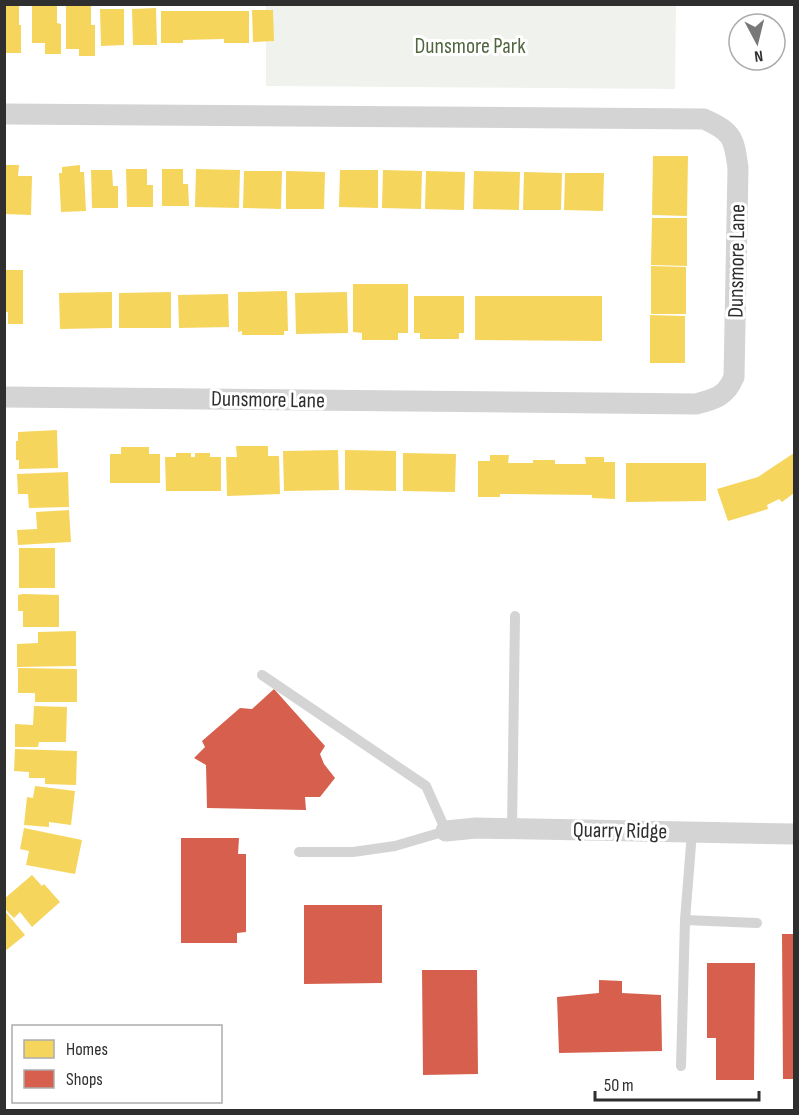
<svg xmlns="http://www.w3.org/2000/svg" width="799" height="1115" viewBox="0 0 799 1115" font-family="'Sofia Sans Condensed',sans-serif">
<rect width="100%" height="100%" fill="#fff"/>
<path fill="#f0f3ed" d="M266,5H676L675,89L266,86Z"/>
<path fill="#f6d55c" d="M4,4H19V25H21V53H4Z
M32,4H57V23L61,24V54H45V43H32Z
M66,4H91V25H95V56H79V49H66Z
M156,8L157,45H133L132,9Z
M100,9H124V45L101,46Z
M252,10H273L274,41L253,42Z
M161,11H249V43H224V39L183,40V43H161Z
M653,156H688L687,216L652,215Z
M4,165H19L18,176H32L31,215L5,214Z
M80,165V172H84L86,211L61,212L59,173H62V167Z
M126,169H147V185H153V207H127Z
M162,169H183V184H188L189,206H162Z
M196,169L240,170L239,208L195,207Z
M91,170H112L113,186H118V208H92Z
M340,170H378V208L339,207Z
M383,170L422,171L421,209L382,208Z
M244,171H282L281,209L243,208Z
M286,171L325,172L324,209H286Z
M426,171L465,172L464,210L425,209Z
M474,171L520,172L519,210L473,209Z
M524,172L562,173L561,210H523Z
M565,173H604L603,211L564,210Z
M652,218H687V266L651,265Z
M651,266L686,267V314H651Z
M4,270H23V324H8V312H4Z
M353,284H408V333H398V340H362V333L353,332Z
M287,291L288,331H284V335H242V331L238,332V292Z
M112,292V328L60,329L59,293Z
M171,292V328H119V293Z
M347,292L348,333L296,334L295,293Z
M228,294L229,327L179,328L178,295Z
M414,296H464V333H459V339H420V333H414Z
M475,296H602V341L475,340Z
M650,315L685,316V363H650Z
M57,430L58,468L19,469V460H16V441H18V432Z
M236,446H268V456H279L280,494L227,496L226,457H237Z
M121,447H149V454H160V483H110V454H121Z
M338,450L339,490L284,491L283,451Z
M345,450L396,451V491L345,490Z
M176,453H191V457H195V453H210V457H221V491H166L165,457H176Z
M403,453L456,454L455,492L403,491Z
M794,453V493L782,502L779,499L767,505L768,509L728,521L717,489L758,477Z
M490,455H509L508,463H533V460H555V464H586L585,457H604V462H615V499L592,498V495L500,494V497H478V461H490Z
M626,463H706V501L626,502Z
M68,472L69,507L29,508L28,494H18L17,474Z
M69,510L71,542L18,545L17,530L37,529L36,512Z
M19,548H55V588H19Z
M23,594L59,595V627H23V611H18V595Z
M76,631V666L17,667V644L38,643V632Z
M18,668L77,669V702H35V693H18Z
M34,706L67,707L66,742H39L38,747H15V724L33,725Z
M15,749L77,751L76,785L45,784V778H29V772L14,771Z
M35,786L75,791L71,825L49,822V827L24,825L27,797L33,798Z
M24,828L82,840L75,874L26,865L29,851L20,849Z
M32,875L42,886L44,884L60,902L32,927L20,912L14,918L4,908V899Z
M4,910L25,935L4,952Z"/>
<path fill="#d6604d" d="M274,689L325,746L320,754L324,764L335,778L320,797H305L306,810L207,808L206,765L194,758L205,747L202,741L240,708L252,709Z
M181,838H239L238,854H246V932L237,933V943H181Z
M304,905H382V983L304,984Z
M782,934H794V1079H783Z
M707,963H755L754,1080H716V1038H707Z
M422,970H477L478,1074L423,1075Z
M599,980L622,981V993L661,995L662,1051L559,1053L557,997L599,993Z"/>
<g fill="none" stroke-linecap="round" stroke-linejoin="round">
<path stroke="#d4d4d4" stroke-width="10" d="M262,675L426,786L446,831L395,846L353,852H299
M512,829L515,616
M685,920L757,923
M681,1066L685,920L692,832"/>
<path stroke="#d4d4d4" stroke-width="21" d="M4,114L704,119C733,132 734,138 738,168L734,377C726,396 716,399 696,404L4,397
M446,831L476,828L794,834"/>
</g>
<g text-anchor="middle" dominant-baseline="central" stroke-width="6" stroke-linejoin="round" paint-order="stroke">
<g font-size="22" fill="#516640" stroke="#fff">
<text x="470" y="46">Dunsmore Park</text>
</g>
<g font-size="22" fill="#2f2f2f" stroke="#fff">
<text transform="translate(737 261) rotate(-89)">Dunsmore Lane</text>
<text transform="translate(268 400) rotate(1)">Dunsmore Lane</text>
<text transform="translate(620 831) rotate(1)">Quarry Ridge</text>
</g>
</g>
<rect width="799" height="1115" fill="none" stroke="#2f2f2f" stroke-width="12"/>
<rect x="12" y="1025" width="210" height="78" fill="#ffffff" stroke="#acacac" stroke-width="1.5"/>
<rect x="24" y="1040" width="30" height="18" fill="#f6d55c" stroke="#acacac" stroke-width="1.5"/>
<text x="66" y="1055" font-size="18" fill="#2f2f2f">Homes</text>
<rect x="24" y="1070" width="30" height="18" fill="#d6604d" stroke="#acacac" stroke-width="1.5"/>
<text x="66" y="1085" font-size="18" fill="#2f2f2f">Shops</text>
<g transform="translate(757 42) rotate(173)"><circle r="28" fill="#ffffff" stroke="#acacac" stroke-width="1.5"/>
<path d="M0-4.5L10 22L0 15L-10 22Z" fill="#787878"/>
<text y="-9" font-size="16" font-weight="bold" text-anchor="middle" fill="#2f2f2f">N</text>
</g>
<path d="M595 1091v9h164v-9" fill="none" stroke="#2f2f2f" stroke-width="3"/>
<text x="604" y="1091" font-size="18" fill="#2f2f2f" stroke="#ffffff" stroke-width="4.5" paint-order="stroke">50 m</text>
</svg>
